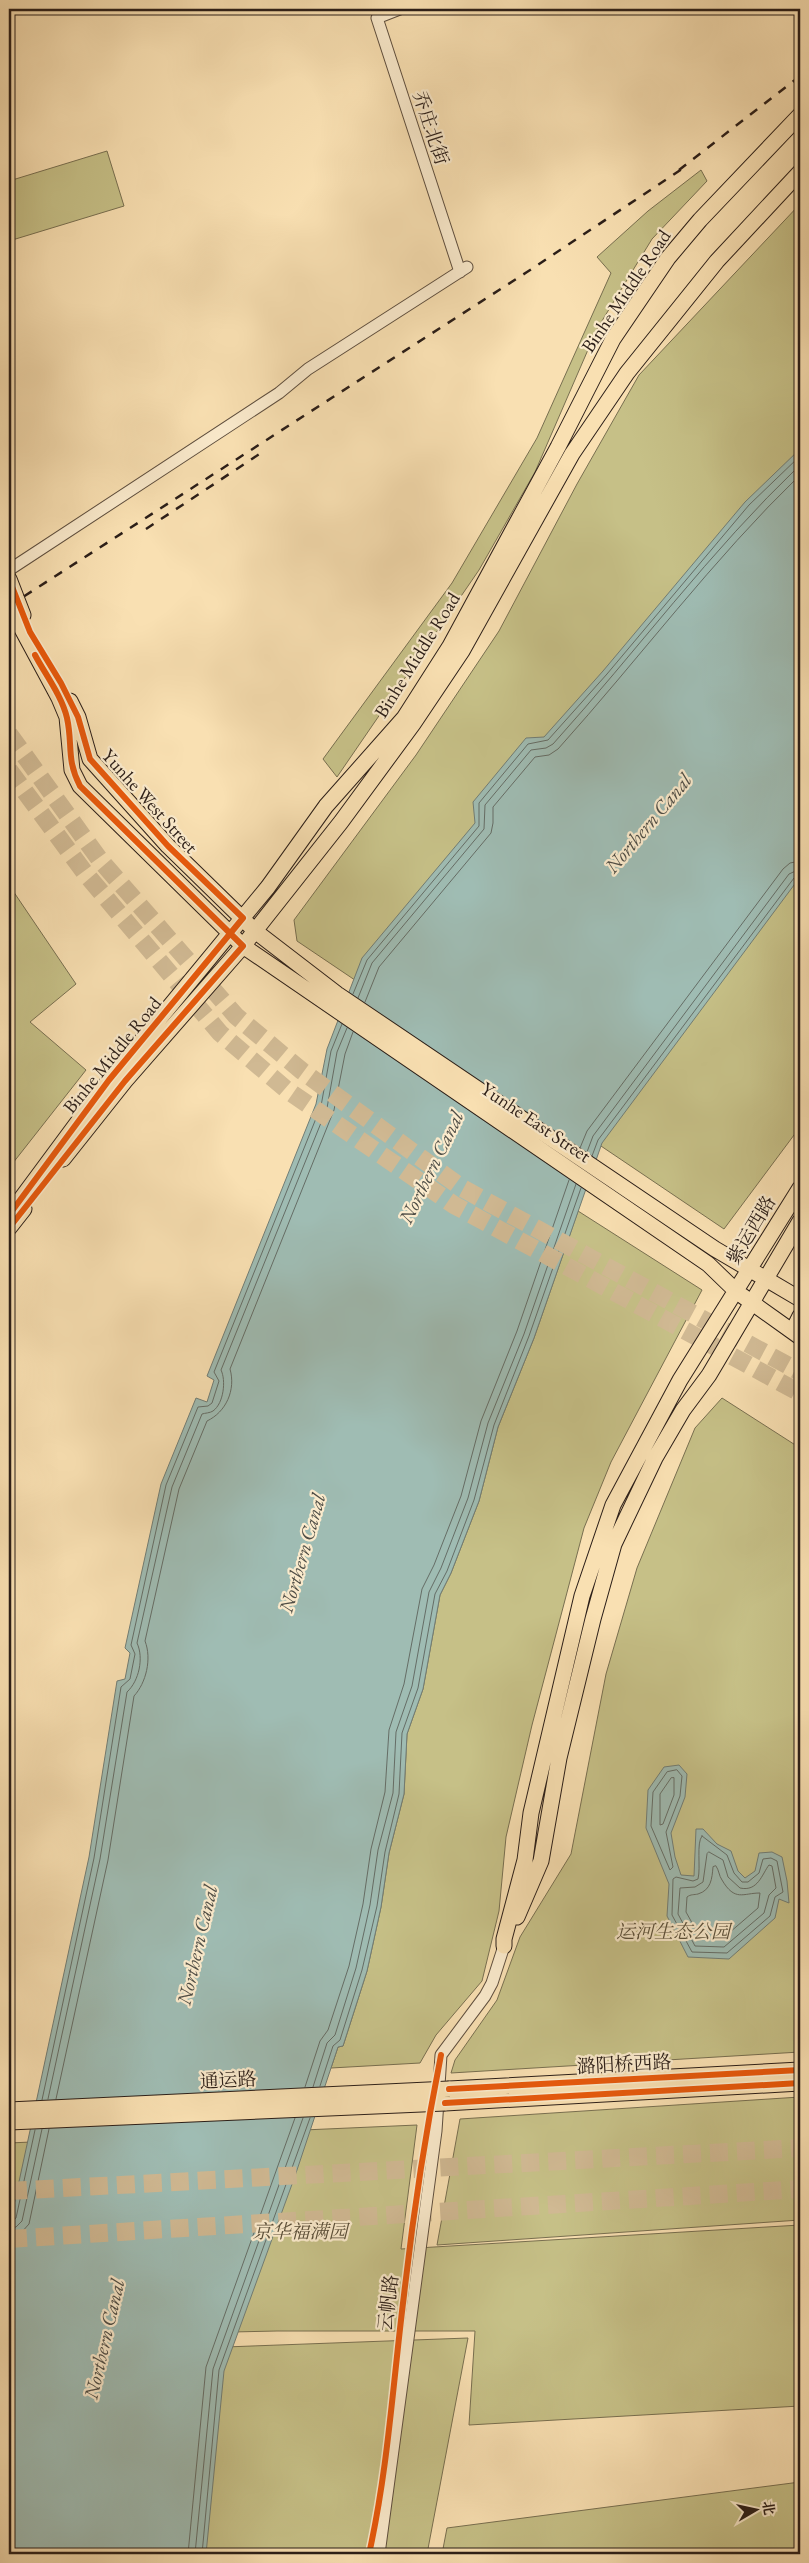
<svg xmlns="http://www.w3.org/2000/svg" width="809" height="2563" viewBox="0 0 809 2563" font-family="'EB Garamond','Noto Serif SC',serif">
<rect width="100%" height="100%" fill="#f9e0b2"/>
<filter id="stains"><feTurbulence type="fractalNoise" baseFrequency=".004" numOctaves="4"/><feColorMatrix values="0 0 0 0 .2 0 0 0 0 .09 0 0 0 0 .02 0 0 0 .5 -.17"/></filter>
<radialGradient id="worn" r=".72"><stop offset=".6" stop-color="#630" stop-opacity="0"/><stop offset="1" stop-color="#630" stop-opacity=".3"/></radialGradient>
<path fill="#c6c087" stroke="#786f50" d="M107,151L124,206L9,241V181Z
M701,170L707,181L652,239L597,329L535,472L479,570L337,777L323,759L452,583L537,438L611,273L597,257L648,211Z
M800,204V1127L724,1229L297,941L294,920L416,755L499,631L577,484L639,375Z
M9,885L76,984L30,1022L86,1070L9,1168Z
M578,1211L702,1290L611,1462L584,1528L532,1725L506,1837L499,1911L482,1981L436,2035L420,2063L331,2068L338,2047L343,2046L367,1971L381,1907L389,1853L404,1794L407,1734L423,1689L440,1595L451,1573L479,1501L498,1427L534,1338Z
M722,1398L800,1448V1614L798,1630L800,1636V2052L451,2073L455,2060L497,2000L520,1937L571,1854L606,1674L637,1568L695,1428Z
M800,2097V2220L437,2245L460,2119Z
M417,2125L401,2249L800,2225V2406L469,2425L475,2331H277L9,2337V2143Z
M468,2338L427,2554H9V2355Z
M800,2482V2554H442L447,2528Z"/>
<path fill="#9fbcb3" stroke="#717d75" d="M800,449V877L602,1143L534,1338L498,1427L479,1501L451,1573L440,1595L423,1689L407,1734L404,1794L389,1853L381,1907L367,1971L343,2046L338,2047L295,2176L224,2371L206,2554H9V2228L89,1857L117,1681L125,1679L130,1653L125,1648L161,1484L196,1398L207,1402L214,1380L207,1376L316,1104L327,1049L362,958L475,823L473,802L526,738L544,737L603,671L745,502Z
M679,1765L687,1774L685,1797L671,1833L675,1857L681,1875L694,1876L696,1829H703L717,1844L731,1851L738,1871L745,1878L755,1871L759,1853L772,1852L782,1857L787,1881L789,1903L779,1899L775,1918L729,1959L688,1957L667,1916L669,1884L646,1828L648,1790L664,1767Z"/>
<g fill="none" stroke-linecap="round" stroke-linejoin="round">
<path stroke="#656d66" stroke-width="1" d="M353,994L367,960L479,826V803L528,744L548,740L607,674L749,505L800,456
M358,998L372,963L484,829L485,805L531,750L546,748L553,744C636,652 710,551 800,465
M365,1002L379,967L491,833L493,823V807L535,757L549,755L558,749C639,659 713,559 800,475
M580,1148L587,1131L783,869L790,863L800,861
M587,1152L593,1136L789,874L800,869
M592,1156L598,1140L794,878L800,875
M677,1770L682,1776L680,1796L666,1832L673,1867L670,1870L651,1826L653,1792L667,1772Z
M674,1778V1795L663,1824L660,1825V1794L671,1778Z
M702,1836L727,1855L734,1873L742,1882H748L759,1873L763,1859L771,1858L777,1861L783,1892L775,1897L770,1916L727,1953L692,1952L672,1915L673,1879L676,1877L693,1881L698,1879C701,1867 696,1843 702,1836Z
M709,1852L723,1860L728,1877L740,1888C758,1892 762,1874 769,1865L772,1866L776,1888L769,1895L764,1913L724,1947L695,1946L678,1914L680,1888L695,1887L703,1882L707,1854Z
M716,1866C719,1870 719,1876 722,1880C735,1902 743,1893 760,1893L758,1908L722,1939H701L686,1912L687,1897C691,1894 694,1895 698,1894C711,1890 712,1879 713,1867Z
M320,2086L333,2046L340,2040L362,1970L377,1906L385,1852L399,1794L402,1733L418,1688L435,1594L447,1571L474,1500L494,1425L529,1336L581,1188
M305,2087L320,2041L328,2030L349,1966L363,1904L371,1849L385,1792L389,1730L404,1684L422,1589L434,1565L461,1496L481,1421L517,1331L569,1180
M313,2087L327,2043L335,2035L356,1968L370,1905L378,1850L393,1793L396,1732L412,1686L429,1592L441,1568L468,1498L488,1423L524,1334L576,1184
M48,2099L100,1859L127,1692C139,1681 144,1658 137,1643L172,1487L202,1414C205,1413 210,1413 213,1411C224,1403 226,1380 221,1370L327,1108L337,1052L347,1028
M56,2099L108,1860L134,1696C146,1683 152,1659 145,1641L179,1489L207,1421C226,1412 236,1390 230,1369L334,1110L345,1054L353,1032
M42,2100L94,1858L121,1687L130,1679L135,1654L131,1645L166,1485L198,1407L208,1406L212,1403L219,1381L214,1372L321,1106L331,1051L342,1024
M9,2223L16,2218L35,2130
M9,2229L16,2227L22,2221L42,2129
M9,2237L20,2234L29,2224L49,2129
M188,2554L206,2367L295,2118
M195,2554L213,2369L303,2118
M202,2554L219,2370L310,2118"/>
<path stroke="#d0b993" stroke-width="18" stroke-dasharray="18 9" stroke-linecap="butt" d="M9,734L100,860L236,1016L302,1071L462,1188L800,1372
M9,770L85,873L220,1033L287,1090L454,1205L800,1393
M9,2191L800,2148
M9,2239L800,2189"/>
<g stroke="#5e4e3e" stroke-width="13">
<path id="minor" d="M400,9L377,18L460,272
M9,570L279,393L308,369L467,267
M379,2554L436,2131L441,2055L485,1996L492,1983L504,1946"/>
</g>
<g stroke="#2b1e18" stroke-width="17">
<path id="major" d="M9,579L23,615
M9,605L59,698L67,717L72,770L80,786L243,946L708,1264L737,1292L800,1337
M70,701L78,717L90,759L168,846L255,931L337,994L715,1249L800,1299
M63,1159L125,1081L243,946L341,822L413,724L462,651L572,454L627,373L717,261L800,172
M9,1215L109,1080L268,887L326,806L404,718L450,646L558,447L613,339L668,258L700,220L800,115
M9,1228L24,1209
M796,1334L795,1326L800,1316
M517,1917L541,1861L559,1758L593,1619L614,1544L655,1458L683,1410L709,1375L800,1221
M504,1946V1939L525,1860L531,1813L582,1596L613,1505L680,1380L800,1188
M449,2089L800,2070
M445,2103L800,2083"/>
</g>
<use href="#minor" stroke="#fbebcd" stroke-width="11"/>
<use href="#major" stroke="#f9e0b2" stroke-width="15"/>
<path stroke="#2b1e18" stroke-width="2.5" stroke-dasharray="9 9" stroke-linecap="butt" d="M679,170L800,76
M146,529L261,453
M9,606L527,272L685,167"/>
<g stroke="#2b1e18" stroke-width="17" stroke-linecap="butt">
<path id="major-bridge" d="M9,2110L449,2089
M9,2122L445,2103"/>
</g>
<use href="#major-bridge" stroke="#f9e0b2" stroke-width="15"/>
<g stroke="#fbebcd" stroke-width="9">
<path id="cycleway" d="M9,579L30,632L61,683L78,717L90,759L168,846L243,918L109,1080L9,1215
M9,1228L125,1081L243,946L80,786C66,759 73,745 67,718C62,696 45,674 35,655
M449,2089L800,2070
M445,2103L800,2083
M369,2554C388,2469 393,2382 404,2295C413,2215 425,2135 441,2055"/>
</g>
<use href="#cycleway" stroke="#e8590c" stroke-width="6"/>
</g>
<g text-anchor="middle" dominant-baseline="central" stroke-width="4.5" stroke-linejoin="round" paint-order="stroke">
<g font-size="19" fill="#2b1e18" stroke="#fbebcd">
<text transform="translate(431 128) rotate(72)">乔庄北街</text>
<text transform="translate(626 291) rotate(-56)">Binhe Middle Road</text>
<text transform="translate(417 655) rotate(-58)">Binhe Middle Road</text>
<text transform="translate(150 801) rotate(48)">Yunhe West Street</text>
<text transform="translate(112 1055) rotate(-51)">Binhe Middle Road</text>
<text transform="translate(536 1122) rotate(34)">Yunhe East Street</text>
<text transform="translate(751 1230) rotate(-59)">紫运西路</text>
<text transform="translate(624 2064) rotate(-3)">潞阳桥西路</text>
<text transform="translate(228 2080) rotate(-3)">通运路</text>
<text transform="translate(388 2303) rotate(-83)">云帆路</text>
</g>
<g font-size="19" font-style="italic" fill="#5a4f39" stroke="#fbebcd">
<text x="673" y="1931">运河生态公园</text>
<text x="300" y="2231">京华福满园</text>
</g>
<g font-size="20" font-style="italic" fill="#4e4d46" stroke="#fbebcd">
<text transform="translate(648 823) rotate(-50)">Northern Canal</text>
<text transform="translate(431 1167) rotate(-64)">Northern Canal</text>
<text transform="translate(302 1553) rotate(-74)">Northern Canal</text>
<text transform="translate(197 1945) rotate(-77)">Northern Canal</text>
<text transform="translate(104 2339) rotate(-77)">Northern Canal</text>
</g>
</g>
<rect width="809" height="2563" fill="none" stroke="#f9e0b2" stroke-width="30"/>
<rect x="10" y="10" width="789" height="2543" fill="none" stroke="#2b1e18" stroke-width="2.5"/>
<rect x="15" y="15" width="779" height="2533" fill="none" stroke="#2b1e18"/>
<g transform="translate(756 2510) rotate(81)" stroke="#fbebcd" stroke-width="4" paint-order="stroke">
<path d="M0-4L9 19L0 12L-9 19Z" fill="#2b1e18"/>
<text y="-8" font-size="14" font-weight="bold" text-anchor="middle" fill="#2b1e18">北</text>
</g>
<rect width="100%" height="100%" filter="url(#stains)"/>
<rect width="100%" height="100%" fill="url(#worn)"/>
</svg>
